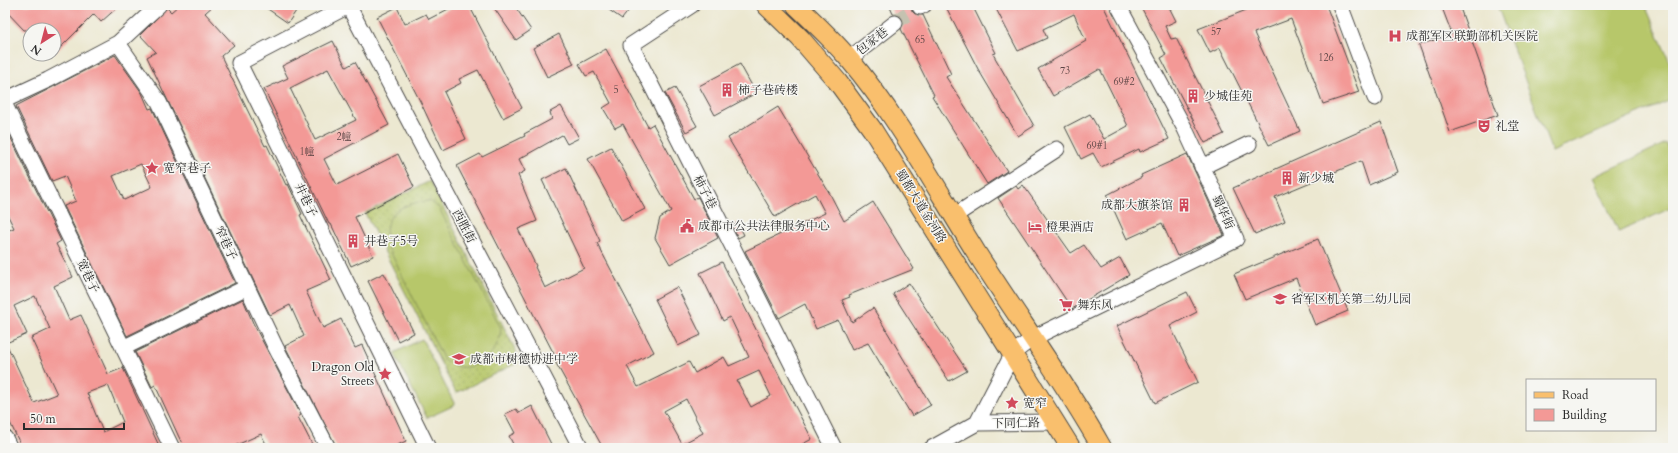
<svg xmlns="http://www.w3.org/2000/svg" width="1678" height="453" viewBox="0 0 1678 453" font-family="Cardo,'Noto Serif SC',serif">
<defs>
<pattern id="grass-dots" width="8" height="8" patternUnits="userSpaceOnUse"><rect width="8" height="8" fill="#b7c76a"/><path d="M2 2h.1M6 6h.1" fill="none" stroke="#9eab5c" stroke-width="1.8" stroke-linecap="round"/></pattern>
</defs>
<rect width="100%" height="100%" fill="#f6f6f2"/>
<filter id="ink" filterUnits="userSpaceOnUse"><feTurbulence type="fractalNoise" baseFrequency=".025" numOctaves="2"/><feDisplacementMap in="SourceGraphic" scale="8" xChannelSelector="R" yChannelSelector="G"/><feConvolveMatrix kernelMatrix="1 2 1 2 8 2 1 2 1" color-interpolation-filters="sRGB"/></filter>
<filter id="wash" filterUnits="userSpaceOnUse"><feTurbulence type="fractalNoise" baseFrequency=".012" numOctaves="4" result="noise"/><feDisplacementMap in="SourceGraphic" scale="16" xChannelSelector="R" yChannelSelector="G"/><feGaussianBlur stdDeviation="0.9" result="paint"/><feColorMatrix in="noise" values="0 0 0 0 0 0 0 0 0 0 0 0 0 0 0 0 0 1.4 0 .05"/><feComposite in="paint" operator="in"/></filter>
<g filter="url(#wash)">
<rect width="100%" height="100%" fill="#ece8d1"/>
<path fill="url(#grass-dots)" stroke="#71794a" d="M430,181L521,361L456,393L365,213Z"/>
<path fill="#b7c76a" stroke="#71794a" d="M1497,5H1645L1673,69V99L1552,152Z
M1666,143L1673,157V207L1619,232L1593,177Z
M430,201L439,208L501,328C500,349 482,370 459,367C454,366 449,362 444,360L388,247C379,214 401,203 430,201Z
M422,339L455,405L427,418L394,353Z"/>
<g id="blocks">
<path fill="#f39996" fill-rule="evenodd" d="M5,5H120L101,22L94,14L54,54V30H24L5,10Z
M179,5H214L205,13L234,45L221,56L265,146L267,145L286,185L288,184L302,214L300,215L331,280L306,291L323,328L341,319L355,348L362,345L406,441L391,448H337L285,346L304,336L290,305L270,315L147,57L156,52L140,35L167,8L171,12Z
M262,5H300L288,23Z
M456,5H469L522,108L503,118L478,70L459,79L461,83L444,92L466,139L443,150L421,103L377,17L397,7L405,24L426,14L429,19Z
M492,5H514L531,30L516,40Z
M602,5H633L622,19Z
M889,5H911L912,11L915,14L923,15L951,74L946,77L1007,171L987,184L932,96L934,95L901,29L904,22L902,18L898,15L893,14Z
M945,5H972L996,53L993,54L1034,126L1018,136L978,69Z
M994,5H1103L1169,139L1140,152L1139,149L1101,167L1093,153L1081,159L1065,127L1090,114L1104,139L1128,126L1100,69L1053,96L1038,69L1086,41L1074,14L1043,29L1047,38L1018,51Z
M1140,5H1168L1176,21L1165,26L1171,39L1176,38L1224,134L1205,143L1161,58L1166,55Z
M1259,5H1326L1359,92L1323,104L1291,19L1254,33L1300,131L1269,145L1220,48L1210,53L1198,29Z
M1441,5H1459L1498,115L1450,132L1419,45L1452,34Z
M559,34L574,64L547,77L533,48Z
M333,41L346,67L355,62L389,125L324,159L337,185L398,154L414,187L355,217L373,256L351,266L331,224H329L264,89L288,78L282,66ZM328,69L356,120L315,140L290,88Z
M606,49L648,127L653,124L694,199L698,197L718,238L670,264L655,238L660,218L671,211L623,124L615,128L603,108L611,103L594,72L586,76L579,64Z
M115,55L142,93L149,109L152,108L235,283L127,336L64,206L76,201L65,176L52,181L16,106ZM141,164L152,187L124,200L113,176Z
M740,64L756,93L715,115L699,86Z
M675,88L697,126L686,132L665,93Z
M561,106L579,138L567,144L562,135L519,159L525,171L518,175L537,221L518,229L536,266L535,267L545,288L584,268L542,180L566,168L600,241L597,243L654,352L627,366L638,387L689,362L695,373L724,357L729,366L749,357L730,317L723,321L700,273L722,262L783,383L812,439L795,448H603L552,356L554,354L457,166L480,154L482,157L525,136L524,134L552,119L550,112ZM759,371L771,396L751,407L737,381ZM686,399L703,433L682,444L664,411Z
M778,107L830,194L844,221L873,202L914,269L849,295L850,297L842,300L852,322L873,308L931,405L912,416L868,343L852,350L838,320L816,329L805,304L779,318L745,251L825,213L815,194L775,217L728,138Z
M1381,122L1398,172L1369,185L1361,161L1275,197L1285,221L1255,234L1233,188Z
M5,126L61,241L56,244L73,277L54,286L69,320L81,315L108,374L123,368L160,448H22L5,412V232L14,228L5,210ZM35,296L50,329L31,338L57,394L34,403L6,343L27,334L14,306ZM108,385L123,422L103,432L87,393Z
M611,147L645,209L622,221L588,159Z
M1187,154L1224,235L1177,256L1162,223L1127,239L1107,195L1142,177L1141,175Z
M1023,185L1071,253L1084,245L1101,269L1120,258L1129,275L1072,309L998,198L1016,186L1018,189Z
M738,223L744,235L738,238L732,226Z
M1318,239L1348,311L1315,325L1296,278L1245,299L1234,274Z
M384,273L414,333L398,341L368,281Z
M909,283L967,371L949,381L893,294Z
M677,287L701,335L678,346L655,299Z
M1187,292L1197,312L1170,326L1198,382L1155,403L1117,326Z
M243,299L253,323L301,415L298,417L314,448H268L261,434L230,448H184L155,385L152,387L135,352Z
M532,406L553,448H515L509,436L515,433L505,414L516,409L519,413Z"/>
</g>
</g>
<g filter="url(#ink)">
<use href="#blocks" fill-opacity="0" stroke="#484744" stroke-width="1"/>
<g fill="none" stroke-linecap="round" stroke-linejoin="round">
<path stroke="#c5c2b0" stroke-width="15" stroke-dasharray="15 8" stroke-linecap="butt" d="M895,23L904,16L920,7"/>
<g stroke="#484744" stroke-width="17">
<path id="minor" d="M348,5L581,448
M692,5L631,45L834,448
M1340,5L1375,98
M348,6L239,63L428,448
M920,7L924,5
M118,43L159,102L275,346L328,448
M849,59L895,23
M5,100L48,80L118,43L159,5
M5,105L172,448
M1202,167L1249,144
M954,216L1057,149
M123,348L247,287
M977,423L1013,353L1033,338L1236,239L1185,129L1118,5
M5,438L10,448
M932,448L977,423L1056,422"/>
</g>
<g stroke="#484744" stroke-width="21">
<path id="major" d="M766,5L800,38L837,81L872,129L1071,448
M796,5C814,22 833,40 849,59C899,118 935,187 976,252C1017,317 1064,380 1102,448"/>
</g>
<use href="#minor" stroke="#fff" stroke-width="15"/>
<use href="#major" stroke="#f9bf6d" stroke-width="19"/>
</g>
</g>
<defs>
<g id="hospital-bare" transform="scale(1.08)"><path d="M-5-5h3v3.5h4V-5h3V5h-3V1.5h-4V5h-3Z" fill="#d1495b" stroke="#f6f6f2" stroke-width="2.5" paint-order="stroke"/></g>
<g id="building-bare" transform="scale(1.08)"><path d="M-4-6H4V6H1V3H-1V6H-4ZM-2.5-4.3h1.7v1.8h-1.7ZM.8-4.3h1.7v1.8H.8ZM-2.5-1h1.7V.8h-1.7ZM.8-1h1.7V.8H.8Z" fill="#d1495b" stroke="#f6f6f2" stroke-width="2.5" paint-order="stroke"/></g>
<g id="theatre-bare" transform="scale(1.08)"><path d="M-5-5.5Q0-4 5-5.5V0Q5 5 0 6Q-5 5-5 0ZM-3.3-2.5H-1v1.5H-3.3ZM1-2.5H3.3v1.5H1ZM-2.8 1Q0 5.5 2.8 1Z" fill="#d1495b" stroke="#f6f6f2" stroke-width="2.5" paint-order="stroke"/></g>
<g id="sight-bare" transform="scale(1.08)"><path d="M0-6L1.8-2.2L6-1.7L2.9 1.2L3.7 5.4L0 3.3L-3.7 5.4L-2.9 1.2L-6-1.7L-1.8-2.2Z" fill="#d1495b" stroke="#f6f6f2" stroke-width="2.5" paint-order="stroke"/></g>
<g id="civic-bare" transform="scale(1.08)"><path d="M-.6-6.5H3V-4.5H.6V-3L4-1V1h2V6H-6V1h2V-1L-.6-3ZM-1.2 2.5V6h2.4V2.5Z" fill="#d1495b" stroke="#f6f6f2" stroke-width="2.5" paint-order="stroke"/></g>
<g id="hotel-bare" transform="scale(1.08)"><path d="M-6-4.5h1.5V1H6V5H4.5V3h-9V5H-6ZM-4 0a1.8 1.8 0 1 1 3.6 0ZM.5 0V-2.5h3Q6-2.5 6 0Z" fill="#d1495b" stroke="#f6f6f2" stroke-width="2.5" paint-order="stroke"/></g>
<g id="school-bare" transform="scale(1.08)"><path d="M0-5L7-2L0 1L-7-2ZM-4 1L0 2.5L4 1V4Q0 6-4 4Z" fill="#d1495b" stroke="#f6f6f2" stroke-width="2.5" paint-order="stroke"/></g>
<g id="supermarket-bare" transform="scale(1.08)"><path d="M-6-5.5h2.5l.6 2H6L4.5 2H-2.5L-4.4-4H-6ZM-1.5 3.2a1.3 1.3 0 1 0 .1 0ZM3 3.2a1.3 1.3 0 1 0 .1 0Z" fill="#d1495b" stroke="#f6f6f2" stroke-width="2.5" paint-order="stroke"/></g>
</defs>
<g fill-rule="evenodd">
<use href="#hospital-bare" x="1395" y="36"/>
<use href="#building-bare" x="727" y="90"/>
<use href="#building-bare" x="1193" y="96"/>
<use href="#theatre-bare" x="1484" y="126"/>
<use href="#sight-bare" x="152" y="168"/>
<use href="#building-bare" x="1287" y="178"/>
<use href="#building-bare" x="1184" y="205"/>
<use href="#civic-bare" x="687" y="226"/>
<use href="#hotel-bare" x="1035" y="227"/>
<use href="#building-bare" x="353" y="241"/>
<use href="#school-bare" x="1280" y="299"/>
<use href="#supermarket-bare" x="1066" y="305"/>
<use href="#school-bare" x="459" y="359"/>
<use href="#sight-bare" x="385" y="374"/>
<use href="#sight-bare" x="1012" y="403"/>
</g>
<g text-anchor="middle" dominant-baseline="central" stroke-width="3" stroke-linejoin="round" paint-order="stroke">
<g font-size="10" fill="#5d4646">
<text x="1216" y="32">57</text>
<text x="920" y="40">65</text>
<text x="1326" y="58">126</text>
<text x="1065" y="71">73</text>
<text x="1124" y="82">69#2</text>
<text x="616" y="90">5</text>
<text x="344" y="137">2幢</text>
<text x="1097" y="146">69#1</text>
<text x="307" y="152">1幢</text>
</g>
<g font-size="12" fill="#2b2b2b" stroke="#f6f6f2" text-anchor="start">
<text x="1406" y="36">成都军区联勤部机关医院</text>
<text x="738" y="90">柿子巷砖楼</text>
<text x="1204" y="96">少城佳苑</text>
<text x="1495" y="126">礼堂</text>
<text x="163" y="168">宽窄巷子</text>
<text x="1298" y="178">新少城</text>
<text x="1173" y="205" text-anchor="end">成都大旗茶馆</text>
<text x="698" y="226">成都市公共法律服务中心</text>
<text x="1046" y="227">橙果酒店</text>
<text x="364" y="241">井巷子5号</text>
<text x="1291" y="299">省军区机关第二幼儿园</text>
<text x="1077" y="305">舞东风</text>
<text x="470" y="359">成都市树德协进中学</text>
<text x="374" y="367" text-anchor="end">Dragon Old<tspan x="374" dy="14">Streets</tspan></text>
<text x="1023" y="403">宽窄</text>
</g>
<g font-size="12" fill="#2b2b2b" stroke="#f6f6f2">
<text transform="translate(872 41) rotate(-38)">包家巷</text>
<text transform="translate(705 192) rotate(63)">柿子巷</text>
<text transform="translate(306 200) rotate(64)">井巷子</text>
<text transform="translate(921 206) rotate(58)">蜀都大道金河路</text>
<text transform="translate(1223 212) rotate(65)">蜀华街</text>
<text transform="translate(464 226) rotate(62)">西胜街</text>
<text transform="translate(226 243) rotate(65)">窄巷子</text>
<text transform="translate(88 276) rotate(64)">宽巷子</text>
<text transform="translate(1016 423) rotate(-1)">下同仁路</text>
</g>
</g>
<rect width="1678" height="453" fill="none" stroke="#f6f6f2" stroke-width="20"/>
<rect x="1526" y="379" width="130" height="52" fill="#f6f6f2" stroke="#a5a5a2"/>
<rect x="1534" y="392" width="20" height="6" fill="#f9bf6d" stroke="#a5a5a2"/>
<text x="1562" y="399" font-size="12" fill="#2b2b2b">Road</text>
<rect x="1534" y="409" width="20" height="12" fill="#f39996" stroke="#a5a5a2"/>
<text x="1562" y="419" font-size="12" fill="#2b2b2b">Building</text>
<g transform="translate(42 42) rotate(216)"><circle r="19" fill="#f6f6f2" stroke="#a5a5a2"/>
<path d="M0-3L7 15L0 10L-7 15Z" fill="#d1495b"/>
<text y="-6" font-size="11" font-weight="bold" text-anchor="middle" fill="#2b2b2b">N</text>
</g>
<path d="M24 423v6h100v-6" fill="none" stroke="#2b2b2b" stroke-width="2"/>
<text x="30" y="423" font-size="12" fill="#2b2b2b" stroke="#f6f6f2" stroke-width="3" paint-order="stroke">50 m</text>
</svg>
